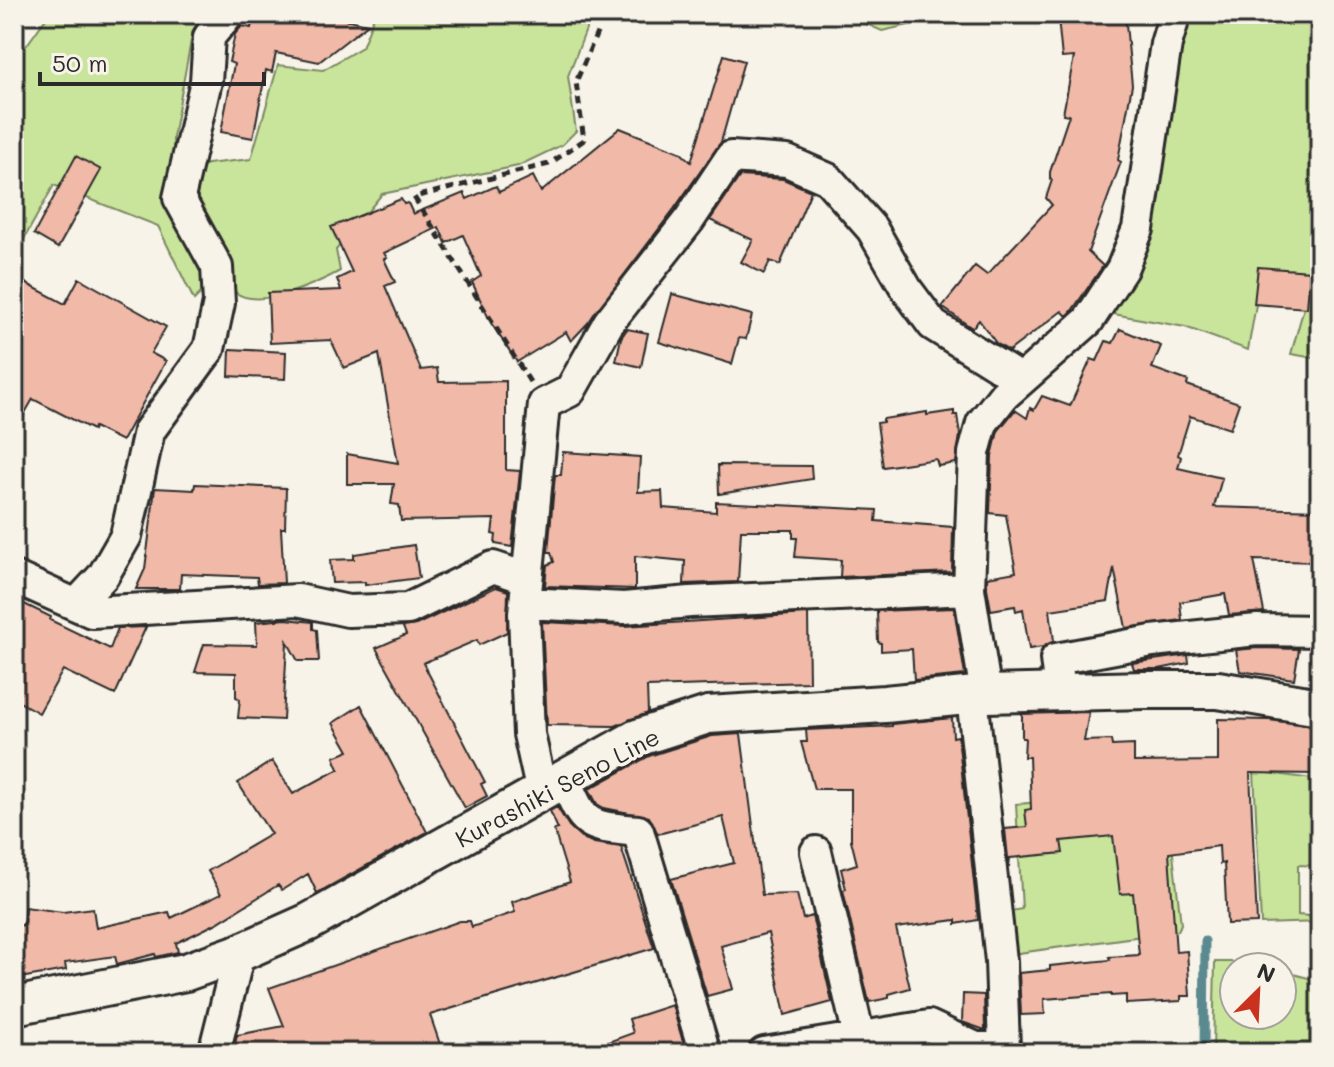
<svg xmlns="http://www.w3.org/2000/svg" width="1334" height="1067" viewBox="0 0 1334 1067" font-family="Mali,sans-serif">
<rect width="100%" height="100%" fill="#f7f3e8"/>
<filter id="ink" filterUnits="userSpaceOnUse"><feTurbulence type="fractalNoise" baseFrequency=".0125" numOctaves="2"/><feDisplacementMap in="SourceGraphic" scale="16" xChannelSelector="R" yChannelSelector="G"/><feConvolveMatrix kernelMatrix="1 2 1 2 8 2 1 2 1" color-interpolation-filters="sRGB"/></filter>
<g filter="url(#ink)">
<path fill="#c9e49b" stroke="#7a8863" stroke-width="2" d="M49,14H203L193,30L173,137L174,199L209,285L194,300L158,226L54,185L14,257V63Z
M375,14H592L568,76L576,131L562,145L518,166L382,194L336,250L340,271C318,283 258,311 235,292C216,277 198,217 188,192L197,168L207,164L251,159L278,65L323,70L362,47Z
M844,14H940L935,19L882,31Z
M1188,14H1320V359L1291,354L1311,282L1261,276L1248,350L1185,327L1108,313L1150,244L1181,41Z
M1254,771L1320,780V866L1298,865V915L1320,917V922L1261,924Z
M1166,793L1181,924L1178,931L1011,954L1005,912L1022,909L1016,804Z
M1215,962H1248L1266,967H1234V1015H1282V971L1320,981V1053H1213Z"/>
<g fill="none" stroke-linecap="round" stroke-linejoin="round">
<path stroke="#5a8a90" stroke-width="9" d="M1204,1053L1205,941"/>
</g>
<path fill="#f1b9a7" stroke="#2b2b2b" stroke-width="2" d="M254,14H321L368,24L319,62L276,53L272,72L266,70L253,138L221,132L234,64L229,62L235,34L242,26L251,28Z
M1105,14H1125L1132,85L1118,160L1121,162L1088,252L1103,266L1071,312L1067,316L1062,311L1009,351L996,343L979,320L972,328L942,307L975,266L987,275L1052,205L1046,198L1052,180L1050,179V172L1069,115L1063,114L1074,57L1062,58L1058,18Z
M724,55L744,61L721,142L674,209L587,324L571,341L566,332L517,362L491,323L472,282L481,276L463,235L446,243L439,227L384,253L387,258L384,259L395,282L385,286L421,370L437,368L439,382L506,381V470L520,471L512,547L495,544L496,535L492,534L494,519L401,521L399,505L391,504L394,484H347V454L398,463L379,354L344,368L331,340L270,343L268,293L341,290L337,279L352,272L331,227L401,199L404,204L408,203L413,214L464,193L467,199L496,186L499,192L533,176L541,192L620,128L680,152L691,162Z
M76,156L101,170L58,248L34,234Z
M740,176L783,179L811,191L780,265L770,261L764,274L741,262L753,240L710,220Z
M1258,267L1310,271L1307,308L1254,304Z
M14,277L65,304L79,278L166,327L151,353L166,361L122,441L94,427L93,430L33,399L14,432Z
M672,294L752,315L746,339L739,338L732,364L659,342Z
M627,329L648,333L641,367L616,361L621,338Z
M1120,329L1161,346L1152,368L1188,381L1187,385L1239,403L1230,429L1190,416L1178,455L1181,457L1178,468L1222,478L1214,507L1318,510L1316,562L1254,560L1264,612L1229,615L1225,594L1180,602L1182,620L1126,628L1114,568L1108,601L1050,610L1054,641L1043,647L1029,649L1023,609L1016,611L1015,606L991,610L987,588V577L1016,572L1006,515L990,513L992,456L998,431L1015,410L1027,418L1030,408L1034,410L1042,396L1070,406L1091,359L1097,361L1106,341L1113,343Z
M230,349L286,352L285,379L229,376Z
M954,411V415H957L960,435L956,463L938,466L936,459L883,467L877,423L883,422V419L927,412V415Z
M563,452L640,457L638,492L662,491L663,508L716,512V502L877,510L876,521L953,527L952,572L840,577L841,560L795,557L797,538H793V530H741L738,582L684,584L685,561L635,556V589L545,586L547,565L554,562L551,552H548L555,475H561Z
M718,465L811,466L812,479L719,494Z
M195,484L286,488L285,528H281L284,583L258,584L257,577L181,574L180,589H136L145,569L155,488L194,490Z
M414,545L419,578L365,585V582L332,583L330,560L354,559V554Z
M496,587L508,591L507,632L479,645L477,640L423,663L485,782L481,784L487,796L465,808L376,648L406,635L403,627L416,625Z
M14,599L51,617L50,620L110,649L118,628L146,627L115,695L63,670L39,713L14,699Z
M954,608L965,675L914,680L912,649L881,651V643L878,642L877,611Z
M808,614L809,682L647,687L648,713L615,726L547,725L542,622L625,626Z
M286,619L313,622V629L317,630L319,661H298L287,641L283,720L238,718L240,699L236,697V673L195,672L204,644L257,645L256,622Z
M1258,648L1299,649L1294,679L1240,671L1236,650Z
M1188,655L1189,663L1159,669H1134L1132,663Z
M361,705L427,832L317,893L308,874L282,890L278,885L217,923L176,943L178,952L156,957L155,954L117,964L115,956L65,963L66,970L14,979V926L23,925L25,907L63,912L93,908L96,928L169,912L171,918L221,894L208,871L271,834L238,783L272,761L293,794L339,769L334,757L349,751L333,723Z
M1089,712L1084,741L1111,740L1112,746L1134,745V762L1218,761V719L1269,720L1320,727V774L1250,773L1257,923L1227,924L1224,863L1220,864L1219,846L1169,853L1176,952L1187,951L1190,996H1181V1001L1126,1004V995L1111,996V994L1044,999L1045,1014L1021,1015L1019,973L1050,970V966L1110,960L1109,957L1139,955L1133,893L1120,894L1113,836L1061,841L1063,853L1010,858L1009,867L1005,829L1027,827L1025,810L1031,809L1029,757H1024L1025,738H1022V714Z
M952,718L953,737L958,736L978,920L956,924V920L896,928L910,988L889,994V998L869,1002L843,890L846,889L841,869L857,864L851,840V789H814L801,742H807L806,730L892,726V724Z
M741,734L762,895L797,894L803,919L812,916L832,1002L785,1015L768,933L721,946L733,989L707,996L671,879L734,863L723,817L658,834L649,817L604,808L597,804L589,789L649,756L712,736Z
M557,807L569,826L582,838L594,843L621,847L654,948L430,1015L443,1053H233L237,1035L284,1026L269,988L460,921H470L472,927L515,912L512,902L570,882L554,830L558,829L550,811Z
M963,994L984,995L985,1030L962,1022Z
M672,1005L684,1045L657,1053H587L586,1050L633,1033L629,1019Z"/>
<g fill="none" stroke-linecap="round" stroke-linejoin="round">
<g stroke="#2b2b2b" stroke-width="36">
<path id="minor" d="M14,577L92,612L298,600L348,611L408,609L493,567L526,578
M525,603L624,608L690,602L969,589
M76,605L103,576L126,536L149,431L209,349L219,303L217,267L179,198L206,81L209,37L228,14
M1060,692L1056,659L1152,641L1257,630L1320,631
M986,694L969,589L974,453L982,423L1004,395L1088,321L1122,269L1138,229L1166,44L1175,14
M565,780C585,828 587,826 638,831L705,1053
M542,793L529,734L524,614L544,404L570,391L609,322L689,220L731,157L787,161L828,179L872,229L907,290L933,325L1021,380
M816,852L859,1037
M214,1053L239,953
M764,1053L929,1026L976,1048H1004L1001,961L972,696"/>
</g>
<g stroke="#2b2b2b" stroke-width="42">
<path id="major" d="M14,1006L186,972L239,953L309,922L637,738L708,715L885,704L986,694L1145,690H1218L1320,707"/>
</g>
<path stroke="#2b2b2b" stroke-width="5" stroke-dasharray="8 6" stroke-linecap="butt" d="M530,382L414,197L549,164L584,140L576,82L605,14"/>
<use href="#minor" stroke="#f7f3e8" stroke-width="30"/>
<use href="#major" stroke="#f7f3e8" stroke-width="36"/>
</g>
</g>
<g text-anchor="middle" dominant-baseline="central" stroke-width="7" stroke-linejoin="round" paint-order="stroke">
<g font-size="24" fill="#2b2b2b" stroke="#f7f3e8">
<text transform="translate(557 787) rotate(-28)">Kurashiki Seno Line</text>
</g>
</g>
<rect width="1334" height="1067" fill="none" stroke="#f7f3e8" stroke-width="48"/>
<rect x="24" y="24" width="1286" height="1019" fill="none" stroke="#2b2b2b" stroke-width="3" filter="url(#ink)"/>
<g transform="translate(1258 991) rotate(24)"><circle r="38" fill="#f7f3e8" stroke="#a5a39c" stroke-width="2"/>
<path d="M0-6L14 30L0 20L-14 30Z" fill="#c8321e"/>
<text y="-12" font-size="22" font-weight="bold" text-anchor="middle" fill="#2b2b2b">N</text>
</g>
<path d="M40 72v12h224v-12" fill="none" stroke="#2b2b2b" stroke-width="4"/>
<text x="52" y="72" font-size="24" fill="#2b2b2b" stroke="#f7f3e8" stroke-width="6" paint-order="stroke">50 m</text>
</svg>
